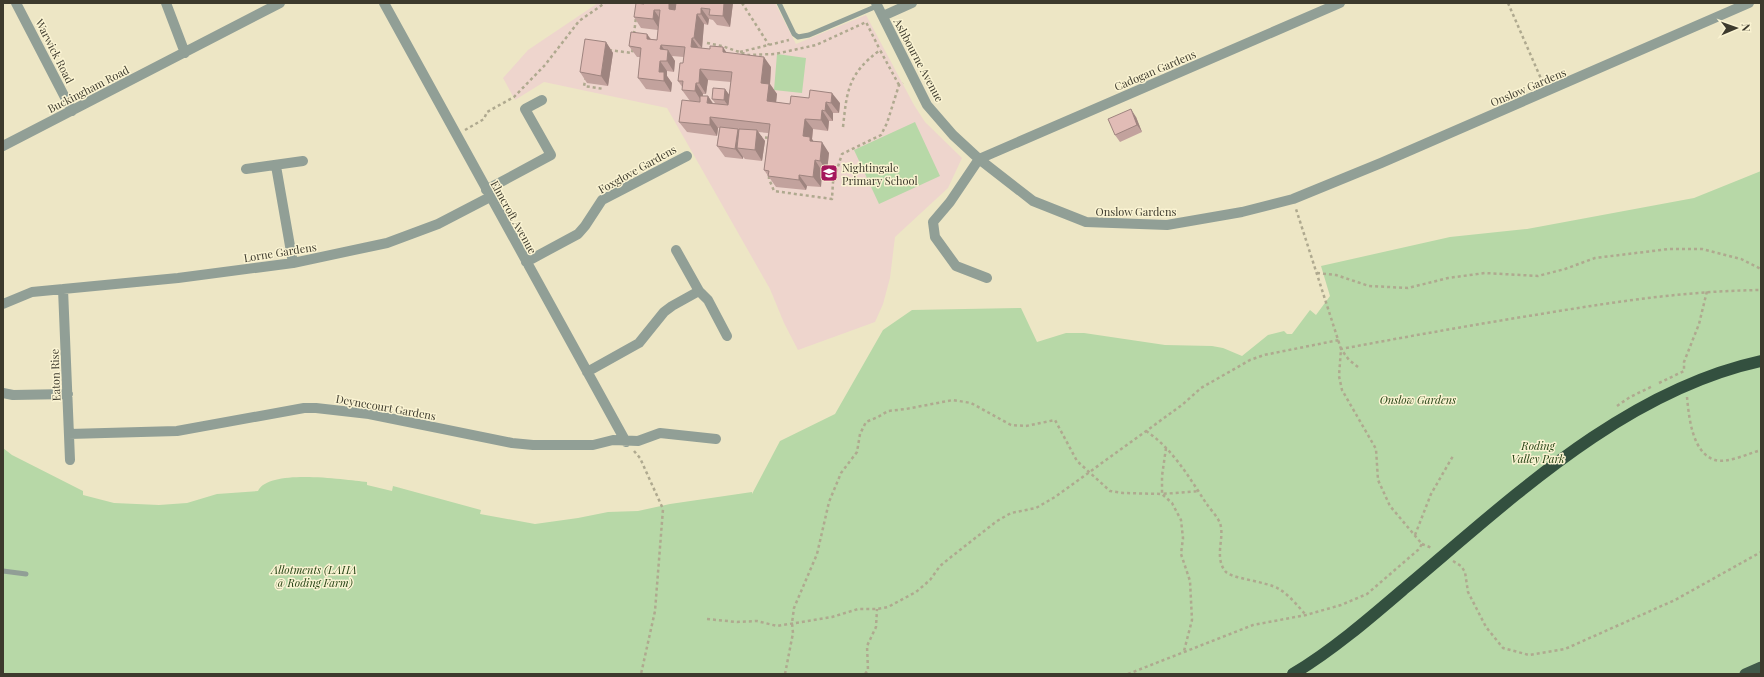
<svg xmlns="http://www.w3.org/2000/svg" width="1764" height="677" viewBox="0 0 1764 677" font-family="'Playfair Display',serif">
<rect width="100%" height="100%" fill="#ede6c5"/>
<path fill="#eed5cd" d="M598,3H775L796,44L866,15L914,105L925,122L962,158L948,188L895,237L890,278L883,304L875,322L798,350L784,323L770,289L667,108L544,82L515,100L503,78L528,50Z"/>
<path fill="#b7d8a7" d="M777,54L806,58L802,93L774,90Z
M915,122L940,176L879,204L854,150Z
M1761,171V674H3V448L12,455L83,491V495L114,503L159,505L187,503L217,494L258,491C269,468 345,480 367,482V485L392,491L393,486L481,510L480,514L535,524L578,518L608,512L638,511L670,504L752,492V494L780,441L835,414L883,330L912,310L1021,308L1037,342L1066,333H1084L1165,345L1212,346L1223,348L1242,356L1268,335L1284,331L1287,334H1292L1310,310L1316,315L1330,296L1321,266L1450,237L1527,229L1694,198Z"/>
<g fill="none" stroke-linecap="round" stroke-linejoin="round">
<path stroke="#afa98f" stroke-width="2.5" stroke-dasharray="3 3" stroke-linecap="butt" d="M742,3L769,45
M1508,3L1542,81
M634,34L636,17
M707,43L722,46L748,55L775,54L816,45L866,22L880,50
M609,50L632,53L633,47
M740,52L789,40
M586,77L584,86L604,89
M843,127C847,90 848,74 880,50L899,85
M465,130L484,119L487,112L514,97L545,65L579,21L605,3
M759,137L770,138
M769,176V179L774,191L832,199L833,182L842,154L881,135L887,123L899,85L903,83
M1317,273L1336,275L1369,286L1408,288L1448,278L1485,273L1538,276L1565,269L1595,258L1669,249H1702L1741,259L1761,269
M1358,367L1349,360L1341,349C1410,336 1478,324 1547,313C1620,301 1687,291 1761,290
M1659,383L1684,371V362L1699,324L1707,291
M1687,397C1689,417 1692,453 1715,460C1726,464 1750,453 1761,450
M1617,406L1630,397L1653,386
M1146,431C1172,448 1189,477 1206,503C1210,509 1217,516 1220,523C1225,538 1214,556 1225,571C1231,579 1266,581 1279,589C1289,595 1297,605 1305,614
M1166,448L1162,476V494L1199,491
M634,451L640,458L663,509L655,611L641,674
M1415,535L1431,494L1453,456
M1422,544L1432,548
M1453,561L1461,566L1465,572L1468,592L1486,627L1503,648L1529,655L1565,649L1675,600L1761,552
M707,619L737,622L757,621L777,626L832,617L858,609H877L888,607L916,592L930,580L940,566L951,557L997,521L1011,513L1036,508L1055,497L1182,405L1201,388L1250,360L1264,355L1339,340
M785,674L793,633L792,623L794,608L817,554L829,502L841,473L857,452L860,434L866,422L878,417L888,411L906,409L953,400L971,403L1011,425L1026,426L1055,420L1077,461L1110,491L1123,493L1162,494L1172,503L1181,520L1183,538L1181,554L1190,581L1192,620L1184,651
M865,674L868,670L867,646L876,627L877,609
M1128,674L1253,625L1306,615L1341,605L1367,594L1418,550L1422,544L1390,506L1378,480L1376,449L1342,390L1339,376L1341,349L1296,209"/>
<path stroke="#919f96" stroke-width="5" d="M779,3L794,34L798,37L809,35L877,6
M3,571L26,574"/>
<path stroke="#919f96" stroke-width="10" d="M16,3L72,111
M166,3L185,53
M384,3L626,442
M876,3L927,105L953,135L979,159L1033,201L1086,222L1167,225L1242,212L1293,199L1381,163L1749,3
M883,16L912,3
M3,146L280,3
M979,159L1340,3
M979,159L950,202L933,222L935,237L956,266L987,278
M276,166L293,263
M246,169L303,161
M486,190L551,155L525,109L542,100
M676,250L699,291L708,300L727,336
M526,262L578,234L585,226L602,200L687,156
M63,289L70,460
M3,304L32,292L178,278L293,263L387,243L438,224L490,197
M587,372L639,343L664,312L672,306L699,291
M3,393L13,395L68,394
M69,434L177,431L304,408H316L369,414L512,443L533,445H593L613,440L638,441L660,433L716,439"/>
<path stroke="#405a4a" stroke-width="11" d="M1745,674L1761,667"/>
<path stroke="#33503f" stroke-width="12" d="M1293,674C1333,650 1370,618 1405,588C1510,500 1623,391 1761,361"/>
</g>
<path fill="#c2a29d" fill-rule="evenodd" d="M733,3L730,27L717,25L713,20L709,19L708,25L704,24L702,48L727,53L771,67L770,84L777,94L776,102L790,104L791,96L840,103L839,113H833V121H829L828,131L813,129L812,139L813,141L829,153L827,171H822L821,187L807,186L806,190L776,187L764,170L768,133L758,132L765,141L762,161L745,159L743,157V159L725,157L717,146L719,128H718L717,136L687,132L679,122L700,102L690,101L682,90L683,88L678,81L683,63L684,57L672,56L675,61L674,72L667,71V76L672,83L671,92L646,89L638,78L640,57H637L629,46L647,34L651,39L657,40L658,30L641,28L634,17L644,4ZM708,80L731,82L729,95L725,89L712,99L715,103H713L708,96H703V94H706Z
M606,42L613,53L608,86L587,83L580,72Z
M1136,117L1142,132L1120,142L1115,135Z"/>
<path fill="#9e847f" d="M669,3H675L678,6L676,20L669,9Z
M724,3H733L730,27L723,16Z
M701,8L709,19L708,25L701,14Z
M654,10L661,20L660,30L653,19Z
M697,14L704,24L702,48L694,38Z
M647,34L654,45L647,39Z
M692,38L699,48L691,47Z
M606,42L613,53L608,86L601,76Z
M661,45L668,55V50L675,61L674,72L667,61L660,49Z
M723,47L730,58L723,52Z
M764,57L771,67L770,84L777,94L775,112L767,101L761,83Z
M660,61L667,71V76L672,83L671,92L664,81L659,72Z
M700,69L708,80L706,94L699,83Z
M696,83L703,94L702,102L695,91Z
M725,89L733,100L732,111L724,100Z
M832,93L840,103L839,113L831,103Z
M708,96L715,107L707,103Z
M826,102L833,113V121L825,111Z
M1131,109L1136,117L1142,132L1137,125Z
M822,110L829,121L828,131L821,120Z
M710,117L718,128L717,136L710,125Z
M805,119L813,129L812,139L817,147L803,136Z
M738,129L745,139L737,148L743,157V159L735,149Z
M757,130L765,141L762,161L755,150Z
M822,142L829,153L827,171L820,161Z
M815,160L822,171L821,187L813,177Z
M799,175L807,186L806,190L799,180Z"/>
<path fill="#e1bcb6" stroke="#9e847f" d="M636,3L644,4V3H669V9L675,10L676,3H724L723,16L709,15L710,9L701,8V14H697L694,38H692L691,47L710,49V46L723,47V52L764,57L761,83L769,84L767,101L790,104L791,96L809,98L810,90L832,93L831,103L826,102L825,111L822,110L821,120L805,119L803,136L810,137V141L822,142L820,161L815,160L813,177L799,175V180L768,176L769,171L764,170L770,124L710,117V125L679,122L682,100L700,102V96H708L707,103L728,105L732,72L700,69L699,83H696L695,91L682,90L683,81H678L680,63H683L685,47L661,45L660,49L668,50L667,61H660L659,72H664V81L638,78L641,48L629,46L631,32L647,34V39L657,40L660,10H654L653,19L634,17Z
M585,39L606,42L601,76L580,72Z
M713,88L725,89L724,100L712,99Z
M1131,109L1137,125L1115,135L1108,119Z
M720,127L738,129L735,149L717,146Z
M739,129L757,130L755,150L737,148Z"/>
<defs>
<g id="school-square" transform="scale(0.9)"><rect x="-9" y="-9" width="18" height="18" rx="4" fill="#a4175c" stroke="#faf3d2"/><path d="M0-5L7-2L0 1L-7-2ZM-4 1L0 2.5L4 1V4Q0 6-4 4Z" fill="#fff"/></g>
</defs>
<g fill-rule="evenodd">
<use href="#school-square" x="829" y="173"/>
</g>
<g text-anchor="middle" dominant-baseline="central" stroke-width="3" stroke-linejoin="round" paint-order="stroke">
<g font-size="11" fill="#3d3a2d" stroke="#faf3d2">
<text transform="translate(55 51) rotate(63)">Warwick Road</text>
<text transform="translate(919 60) rotate(62)">Ashbourne Avenue</text>
<text transform="translate(1155 70) rotate(-23)">Cadogan Gardens</text>
<text transform="translate(1528 87) rotate(-23)">Onslow Gardens</text>
<text transform="translate(88 89) rotate(-27)">Buckingham Road</text>
<text transform="translate(637 169) rotate(-29)">Foxglove Gardens</text>
<text x="1136" y="211">Onslow Gardens</text>
<text transform="translate(514 217) rotate(61)">Elmcroft Avenue</text>
<text transform="translate(280 252) rotate(-9)">Lorne Gardens</text>
<text transform="translate(55 375) rotate(-92)">Eaton Rise</text>
<text transform="translate(386 407) rotate(10)">Deynecourt Gardens</text>
</g>
<g font-size="11" fill="#3d3a2d" stroke="#faf3d2" text-anchor="start">
<text x="842" y="167">Nightingale<tspan x="842" dy="13">Primary School</tspan></text>
</g>
<g font-size="11" font-style="italic" fill="#264314" stroke="#faf3d2">
<text x="1418" y="399">Onslow Gardens</text>
<text x="1538" y="445">Roding<tspan x="1538" dy="13">Valley Park</tspan></text>
<text x="314" y="569">Allotments (LAHA<tspan x="314" dy="13">@ Roding Farm)</tspan></text>
</g>
</g>
<rect width="1764" height="677" fill="none" stroke="#3d3a2d" stroke-width="8"/>
<g transform="translate(1736 28) rotate(88)" stroke="#faf3d2" stroke-width="3" paint-order="stroke">
<path d="M0-3L7 15L0 10L-7 15Z" fill="#3d3a2d"/>
<text y="-6" font-size="11" font-weight="bold" text-anchor="middle" fill="#3d3a2d">N</text>
</g>
</svg>
